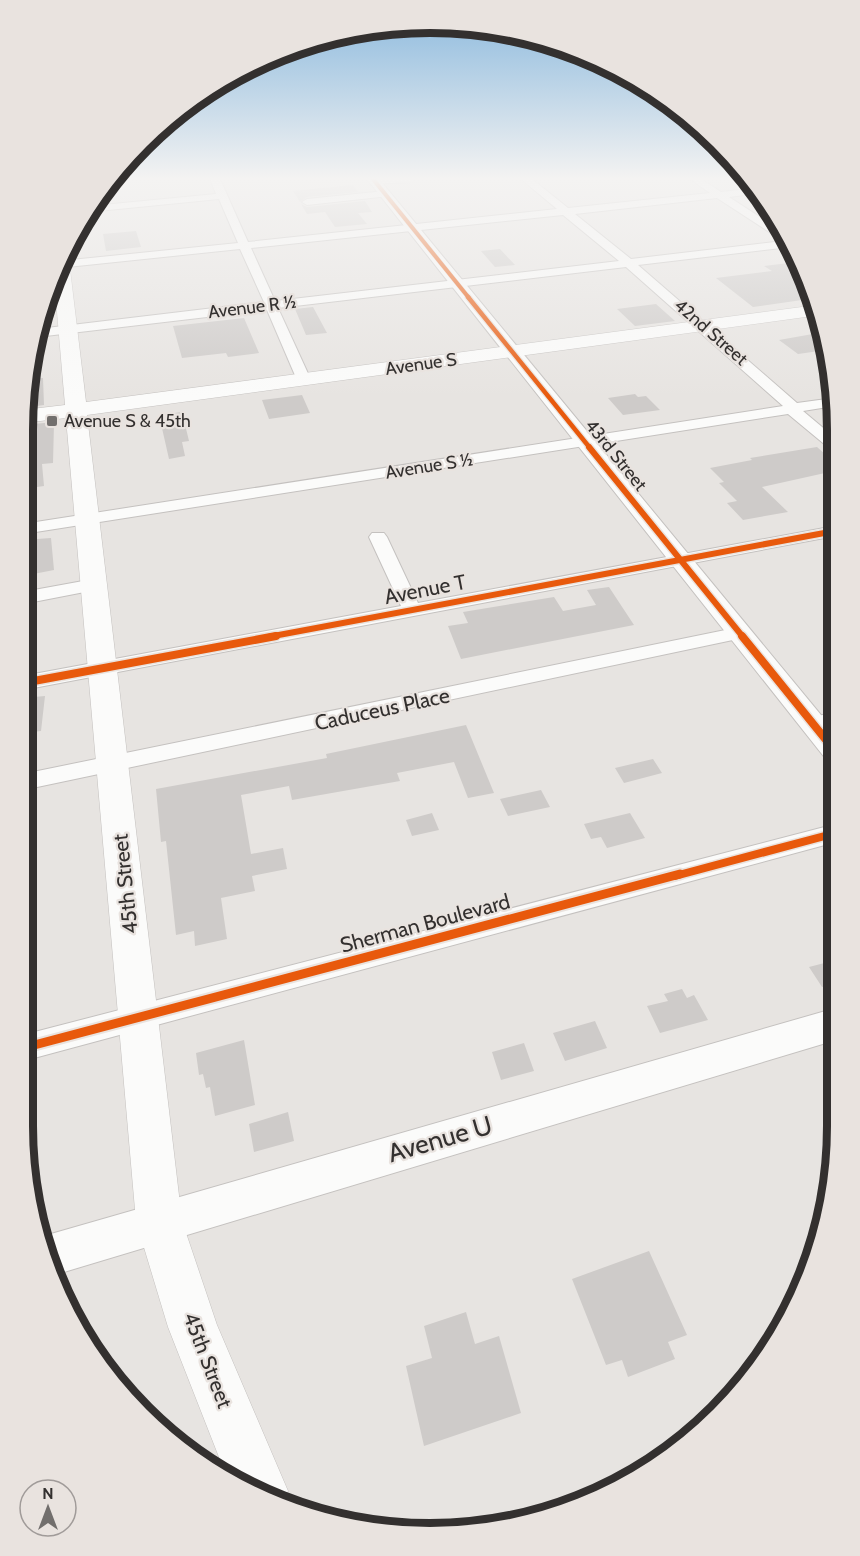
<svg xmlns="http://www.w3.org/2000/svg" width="860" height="1556" viewBox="0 0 860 1556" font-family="Cabin,sans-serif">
<rect width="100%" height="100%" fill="#e7e4e1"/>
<path fill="#cecbc9" d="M353,185L358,192L307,197L300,202L293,191Z
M365,201L372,212L358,213L367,224L335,227L325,212L307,214L301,204L307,207Z
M136,231L141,247L106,251L103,234Z
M500,249L515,265L495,267L481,251Z
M797,262L816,298L753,307L716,278L772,271L764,266Z
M656,304L675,321L635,326L617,309Z
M313,307L327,333L306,335L295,309Z
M244,318L259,353L228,357L226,353L182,358L173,326Z
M824,332L830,360L819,351L798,354L779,340Z
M43,378L44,405L23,408L28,379Z
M635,394L638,397L646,396L660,410L623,415L608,398Z
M302,395L310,413L269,419L262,400Z
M182,412L189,441L182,442L185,456L169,459L159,415Z
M44,423H54L53,463L42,464L44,486L23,489V425Z
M817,447L834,462V471L762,487L788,512L743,520L727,503L737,501L719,483L724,482L710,468L752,460L750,458Z
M51,538L54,570L23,576V540Z
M609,587L634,625L461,659L448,626L468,623L463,612L554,597L563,611L596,605L587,590Z
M45,696L41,731L23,733V698Z
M466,725L494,793L468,798L454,762L397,773L400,781L292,800L289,786L241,795L251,854L283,848L287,869L252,876L255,891L221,898L227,939L195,946L194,931L176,935L166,841L161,842L156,789L327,758L326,754Z
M653,759L662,773L624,783L615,768Z
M541,790L550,807L508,816L500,799Z
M432,813L439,830L412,836L406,820Z
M630,813L645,838L607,848L601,837L591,839L584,824Z
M836,960V983L822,987L809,967Z
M682,989L687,998L694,995L708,1020L660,1033L647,1006L668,1001L664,994Z
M595,1021L607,1048L565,1061L553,1033Z
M244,1040L255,1105L215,1116L210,1087L206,1088L203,1074L199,1075L196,1053Z
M524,1043L534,1071L501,1080L492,1052Z
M288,1112L294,1141L254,1152L249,1124Z
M649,1251L687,1335L668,1342L675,1359L628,1377L622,1360L606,1365L572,1279Z
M466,1312L475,1344L499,1336L521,1413L424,1446L406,1366L432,1358L424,1326Z"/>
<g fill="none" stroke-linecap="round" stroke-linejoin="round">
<g stroke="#c4c1bf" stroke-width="2">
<path id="minor" d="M210,179H220L248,242L557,209L521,179H532L568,208L710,193L690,179H701L721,192L756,188L760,193L729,197L783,232L790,247L638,265L797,403L834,398V406L803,411L834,437V450L829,448L788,414L23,534V524L783,406L626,267L278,308L311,380L304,384L297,380L267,310L37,337L38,329L264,302L240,249L58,268L61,261L238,243L219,199L88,212L92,206L216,194ZM717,198L783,241L631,259L575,214ZM563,215L619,261L275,301L251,248Z
M376,179H416L411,182L373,184L371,182Z
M385,191L390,194L389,196L307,205L302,202L307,199Z
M835,526V536L23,690V676L401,606L369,537L372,533H384L387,537L418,603Z
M94,579L100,581L103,585L100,589L23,604V592Z
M740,627L747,629L750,633L747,637L23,790V774Z
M835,712V726L814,732L806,729L803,724L806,719Z
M836,824V842L23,1061V1035Z"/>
</g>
<g stroke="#c4c1bf" stroke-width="2">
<path id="tertiary" d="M367,179H379L835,732V761L825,758Z
M836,1008V1040L54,1275L44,1257L41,1238L44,1236Z"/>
</g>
<g stroke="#c4c1bf" stroke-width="1">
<path id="secondary" d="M63,257L69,261L86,402L817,305L820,315L87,415L182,1221L217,1325L288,1491L284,1501L226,1475L168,1327L136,1221L66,418L23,423V410L65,405L54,277Z"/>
</g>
<use href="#minor" fill="#fbfbfa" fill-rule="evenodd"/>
<use href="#tertiary" fill="#fbfbfa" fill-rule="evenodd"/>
<use href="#secondary" fill="#fbfbfa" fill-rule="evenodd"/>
<g stroke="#e9e3df" stroke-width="5">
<path id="cycleway-far4" d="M373,179L469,298"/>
</g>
<g stroke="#e9e3df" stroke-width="7">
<path id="cycleway-far3" d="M468,297L590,448"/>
</g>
<g stroke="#e9e3df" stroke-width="9">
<path id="cycleway-far2" d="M589,447L743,637
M268,637L835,531"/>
</g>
<g stroke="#e9e3df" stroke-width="11">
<path id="cycleway-far1" d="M742,636L835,751
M23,683L276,636
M675,876L836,833"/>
</g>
<g stroke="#e9e3df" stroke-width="13">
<path id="cycleway" d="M23,1048L680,874"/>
</g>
<use href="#cycleway-far4" stroke="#e8590c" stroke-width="4"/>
<use href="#cycleway-far3" stroke="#e8590c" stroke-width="4.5"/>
<use href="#cycleway-far2" stroke="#e8590c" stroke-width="6"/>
<use href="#cycleway-far1" stroke="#e8590c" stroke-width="8"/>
<use href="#cycleway" stroke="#e8590c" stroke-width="9"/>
</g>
<linearGradient id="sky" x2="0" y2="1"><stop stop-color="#89b8dd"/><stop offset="0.45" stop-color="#f4f3f2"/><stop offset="1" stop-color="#f4f3f2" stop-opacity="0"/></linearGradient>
<rect width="860" height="397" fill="url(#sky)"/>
<rect fill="#726f6d" stroke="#e9e3df" stroke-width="2" x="46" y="415" width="12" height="12" rx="3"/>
<g text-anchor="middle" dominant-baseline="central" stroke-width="4.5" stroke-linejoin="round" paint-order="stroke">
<g font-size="18" fill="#33302f" stroke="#e9e3df">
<text transform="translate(252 307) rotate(-7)">Avenue R ½</text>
<text transform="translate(711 332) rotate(41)">42nd Street</text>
<text transform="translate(421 364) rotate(-8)">Avenue S</text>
<text transform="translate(616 455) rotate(51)">43rd Street</text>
<text transform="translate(429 466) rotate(-9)">Avenue S ½</text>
</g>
<g font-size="18" fill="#33302f" stroke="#e9e3df" text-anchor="start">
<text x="64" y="421">Avenue S &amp; 45th</text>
</g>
<g font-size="21" fill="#33302f" stroke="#e9e3df">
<text transform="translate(425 589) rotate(-11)">Avenue T</text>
<text transform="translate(382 709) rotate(-12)">Caduceus Place</text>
<text transform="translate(125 884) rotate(-96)">45th Street</text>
<text transform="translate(425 923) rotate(-15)">Sherman Boulevard</text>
<text transform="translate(208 1360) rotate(69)">45th Street</text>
</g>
<g font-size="26" fill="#33302f" stroke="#e9e3df">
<text transform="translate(440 1139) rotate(-16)">Avenue U</text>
</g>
</g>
<path d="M0 0H860V1556H0ZM430 33H430A397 397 0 0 1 827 430V1126A397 397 0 0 1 430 1523H430A397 397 0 0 1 33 1126V430A397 397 0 0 1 430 33Z" fill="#e9e3df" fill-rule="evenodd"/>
<path fill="none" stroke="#33302f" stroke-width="8" d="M430 33H430A397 397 0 0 1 827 430V1126A397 397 0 0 1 430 1523H430A397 397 0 0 1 33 1126V430A397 397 0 0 1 430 33Z"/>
<g transform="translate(48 1508)"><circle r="28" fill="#e9e3df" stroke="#a09b99" stroke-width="1.5"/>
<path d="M0-4.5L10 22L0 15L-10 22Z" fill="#726f6d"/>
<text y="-9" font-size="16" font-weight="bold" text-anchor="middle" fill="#33302f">N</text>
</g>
</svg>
